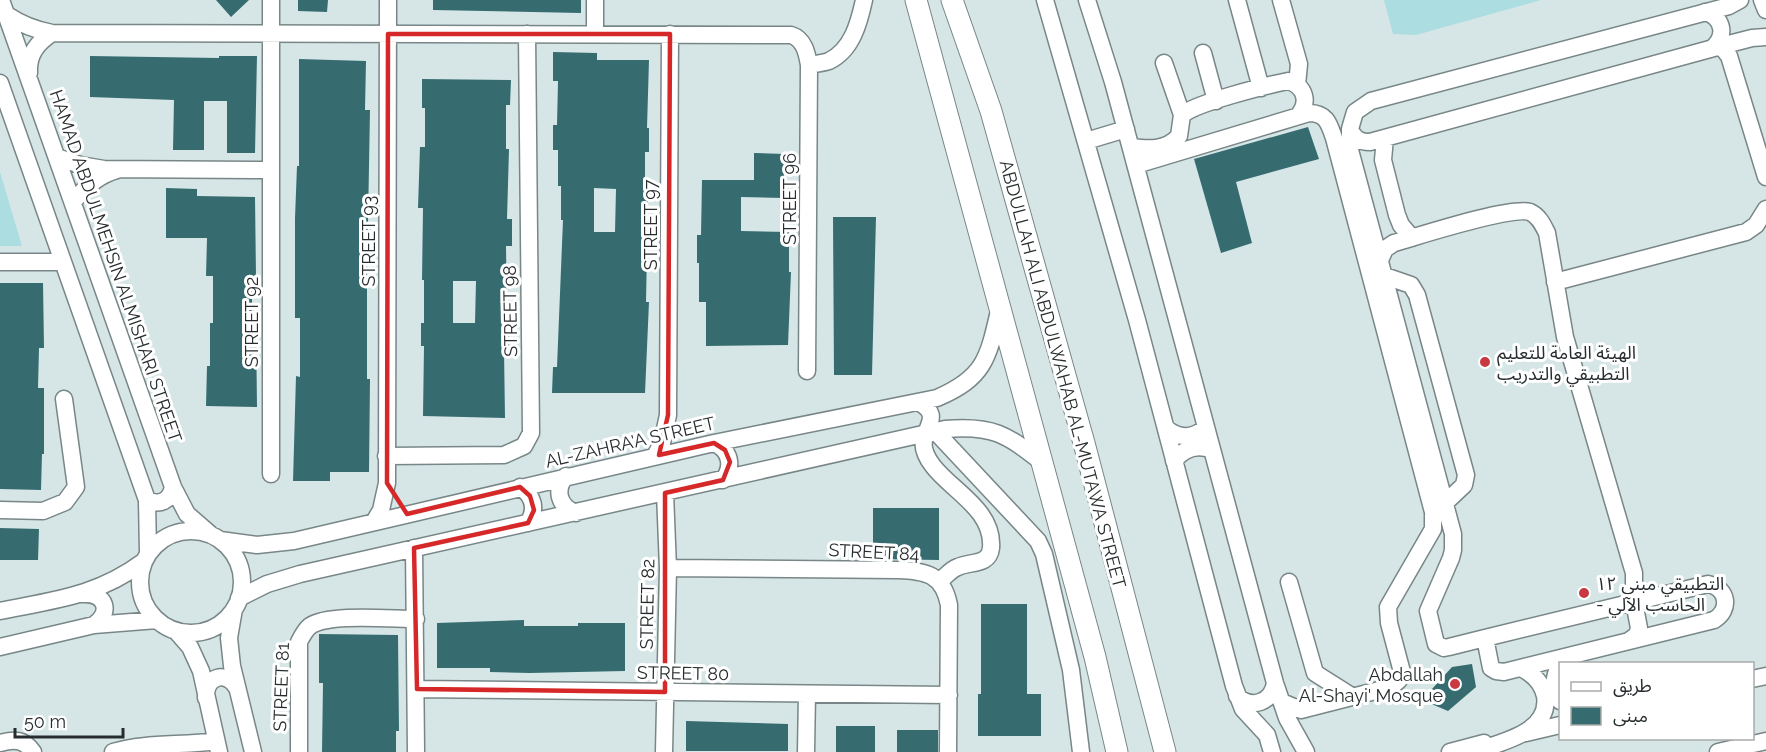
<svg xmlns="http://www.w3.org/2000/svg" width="1766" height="752" viewBox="0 0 1766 752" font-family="Raleway,'Noto Sans Arabic',sans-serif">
<rect width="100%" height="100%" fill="#d6e6e7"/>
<path fill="#acdde1" d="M1384,0H1541L1416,35L1393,34Z
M0,172L22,246H0Z"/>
<path fill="#366c70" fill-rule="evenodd" d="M216,0H249L231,17Z
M298,0H328L327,12L298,11Z
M433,0H581V13L433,10Z
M553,52L597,53V60H649L647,128H649V152H645V198H648L646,302H649L645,393H552L553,367H557L563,220H561V186H558V150H553V125H557L558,81H553ZM594,188L616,189L615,232H594Z
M90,56L219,58V56H257L255,153H227V101H204V150H173L174,100L90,97Z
M299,59L366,61L365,110H370L367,278V379H370L369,472H330V481H293L296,376L300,377V318H295V218L297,166H299Z
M422,79L511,80L510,105H506V149H509L507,219H512V246H506L507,319H510L509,350H504L505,418L423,416L424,346H421V323H424V280H422L423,208H418L420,147H425V108H422ZM453,281H476L475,323H453Z
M1308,127L1319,159L1236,182L1252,243L1221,253L1194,159Z
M754,153L784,154V198L741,197V231L789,232V272H791L788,345L706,346V302H699V263H697V235H701L702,180H754Z
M166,188L197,189V196L255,197L256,276H252V324H256L257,407L206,406L207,366H210V323H213V276H206L207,238H166Z
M833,217H876L872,375H834Z
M0,283H43L44,348H39L38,388H44V454H42L41,490L0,489Z
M873,508H939V560L873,559Z
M0,528L39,529L38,560H0Z
M981,604H1027V694H1041V736H978V694H981Z
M524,620V626H578V623H625V671L530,673L490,672V668H437V623Z
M319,634L398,635L399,731H396V752H322L323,683H319Z
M1472,664L1476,687L1448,711L1422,700L1452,667Z
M686,721L788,724V751H686Z
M836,726H875V752H836Z
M897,730H938V752H897Z"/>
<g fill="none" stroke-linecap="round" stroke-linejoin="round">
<g stroke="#788687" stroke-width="19">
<path id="minor" d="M1,0L173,487L187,514L210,534
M271,0V474
M595,0V34
M1045,0L1137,320L1234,686L1243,709L1267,735L1272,752
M1087,0L1113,82L1275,683L1287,718L1306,752
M1237,0L1261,88
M1281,0L1299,64L1297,85
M1740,0L1729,6L1371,101L1355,112L1350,129C1354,139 1360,142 1370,142L1721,46L1752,38L1766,37
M1762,0L1766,10
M1705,12C1724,17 1727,38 1711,49
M7,15C22,25 35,30 52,33L791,35C804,39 807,53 809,65L807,371
M1721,46L1729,56L1766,177
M1203,53L1216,101
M809,65C815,64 823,63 829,61C852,50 859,23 864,0
M29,73C28,54 37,43 52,33
M0,83L147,500L148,553
M1182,115C1195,103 1268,85 1288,81C1305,86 1310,102 1298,116
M1350,129V150L1453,534V550L1451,558L1428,611L1436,644L1444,648L1449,647L1485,638L1708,584C1728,588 1731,610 1714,620L1504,672L1496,671L1491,668L1485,638
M1385,138L1383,160L1397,215L1401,225L1412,238
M1086,141L1126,129
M1131,147C1148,149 1166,151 1179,136L1182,115L1164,63
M57,157L80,165L104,169L271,170
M1136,165L1309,113C1326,113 1329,123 1334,138L1433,512V529L1388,607L1389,623L1402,672L1399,680L1391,687L1301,710L1282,702
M73,202C85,187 98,175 117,170
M1381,258L1385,249L1394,243C1419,236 1510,206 1530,212C1539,216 1543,225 1547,233L1565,337L1634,573V602L1639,628L1637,635L1630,640
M0,262H63
M1385,276L1411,285L1417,295L1466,475L1464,485L1446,502
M1555,282L1746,232L1756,225L1766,209
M918,402C941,414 927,424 924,441C922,449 928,460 933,466C952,491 994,510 991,548C989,566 970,561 958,567C951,569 945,577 940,581
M1166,428C1178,439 1194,439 1206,427
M935,431L1038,541L1044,554L1071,670L1081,752
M714,443C730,450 734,466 723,480
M386,456L504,455L524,446L531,433L527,34
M655,456L662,443L668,415L670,34
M1174,461C1184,448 1197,444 1212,450
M566,476C554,490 559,507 576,513
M520,487C534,496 537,509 528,523
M147,500C160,506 170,501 173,487
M0,510L43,511L65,502L76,487L64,399
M374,522L381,510L387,483L388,0
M140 582a51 51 0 1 1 102 0a51 51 0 1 1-102 0Z
M220,540L257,545L294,541L714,443L937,398C984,378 988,359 999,311
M414,548L416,752
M668,568L898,570C926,571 943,574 949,605L948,752
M1289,582L1315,673L1353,697
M84,594C106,593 112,613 94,625
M239,598L267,584L300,574L945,429C993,425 1006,434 1043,463
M234,609L229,638L232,666L253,752
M0,611C54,600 97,596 143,562
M176,631L190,647L201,671L219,752
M0,647L94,625L157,620
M1560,665C1553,677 1553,689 1560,701
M1752,679L1766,676
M417,689L949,695
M1237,696C1252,710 1272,702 1275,683
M206,698C205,676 226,670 237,688
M1526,733L1560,725
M0,743C14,739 24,739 33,752
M113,752C146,742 182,746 216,741
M299,752V642C302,636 305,630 310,626C328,613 391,619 416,619
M664,752L668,568L665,493
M806,752L807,694
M1450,752L1484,743
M1474,752C1500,742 1551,733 1545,696C1542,682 1533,674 1521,668
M1718,752L1766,741"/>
</g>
<g stroke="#788687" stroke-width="23">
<path id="major" d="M916,0L1095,657L1117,752
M952,0L991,111L1084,443L1165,752"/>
</g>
<use href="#minor" stroke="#fff" stroke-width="16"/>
<use href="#major" stroke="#fff" stroke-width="21"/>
</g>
<path fill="none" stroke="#d62828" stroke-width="4.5" stroke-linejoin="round" d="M388,34H670L668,415L659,455L714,443L725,450L730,462L723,480L665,493V692L417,689L414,548L528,523L534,510L530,496L520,487L407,514L387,483Z"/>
<g fill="#c83941" stroke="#fff" stroke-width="2">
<circle cx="1485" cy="362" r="6"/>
<circle cx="1584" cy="593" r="6"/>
<circle cx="1455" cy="684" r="6"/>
</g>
<g text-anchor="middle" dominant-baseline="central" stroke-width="6" stroke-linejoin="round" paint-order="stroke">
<g font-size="18" fill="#272d2e" stroke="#fff">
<text transform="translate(789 199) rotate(-90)">STREET 96</text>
<text transform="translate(650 225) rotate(-90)">STREET 97</text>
<text transform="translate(368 241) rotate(-90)">STREET 93</text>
<text transform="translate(116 266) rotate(71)">HAMAD ABDULMEHSIN ALMISHARI STREET</text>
<text transform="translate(510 311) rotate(-91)">STREET 98</text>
<text transform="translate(251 322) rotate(-90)">STREET 92</text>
<text transform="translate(1063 374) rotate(75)">ABDULLAH ALI ABDULWAHAB AL-MUTAWA STREET</text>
<text transform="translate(630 442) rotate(-13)">AL-ZAHRA'A STREET</text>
<text transform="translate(874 552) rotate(3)">STREET 84</text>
<text transform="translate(647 604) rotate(-89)">STREET 82</text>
<text transform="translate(683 673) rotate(1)">STREET 80</text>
<text transform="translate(281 687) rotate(-88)">STREET 81</text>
</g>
<g font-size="18" fill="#272d2e" stroke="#fff" text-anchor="start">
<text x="1497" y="352">الهيئة العامة للتعليم<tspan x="1497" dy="21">التطبيقي والتدريب</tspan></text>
<text x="1596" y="583">التطبيقي مبنى ١٢<tspan x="1596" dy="21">- الحاسب الآلي</tspan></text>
<text x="1443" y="674" text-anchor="end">Abdallah<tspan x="1443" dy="21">Al-Shayi' Mosque</tspan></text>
</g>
</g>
<rect x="1559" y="662" width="195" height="78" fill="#ffffff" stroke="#a9abab" stroke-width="1.5"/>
<rect x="1571" y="682" width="30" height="9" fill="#ffffff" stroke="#a9abab" stroke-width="1.5"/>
<text x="1613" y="692" font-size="18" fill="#272d2e">طريق</text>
<rect x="1571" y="707" width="30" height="18" fill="#366c70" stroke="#a9abab" stroke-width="1.5"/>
<text x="1613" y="722" font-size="18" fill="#272d2e">مبنى</text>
<path d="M15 728v9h108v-9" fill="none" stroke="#272d2e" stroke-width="3"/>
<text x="24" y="728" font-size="18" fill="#272d2e" stroke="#ffffff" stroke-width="4.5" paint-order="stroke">50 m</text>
</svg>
